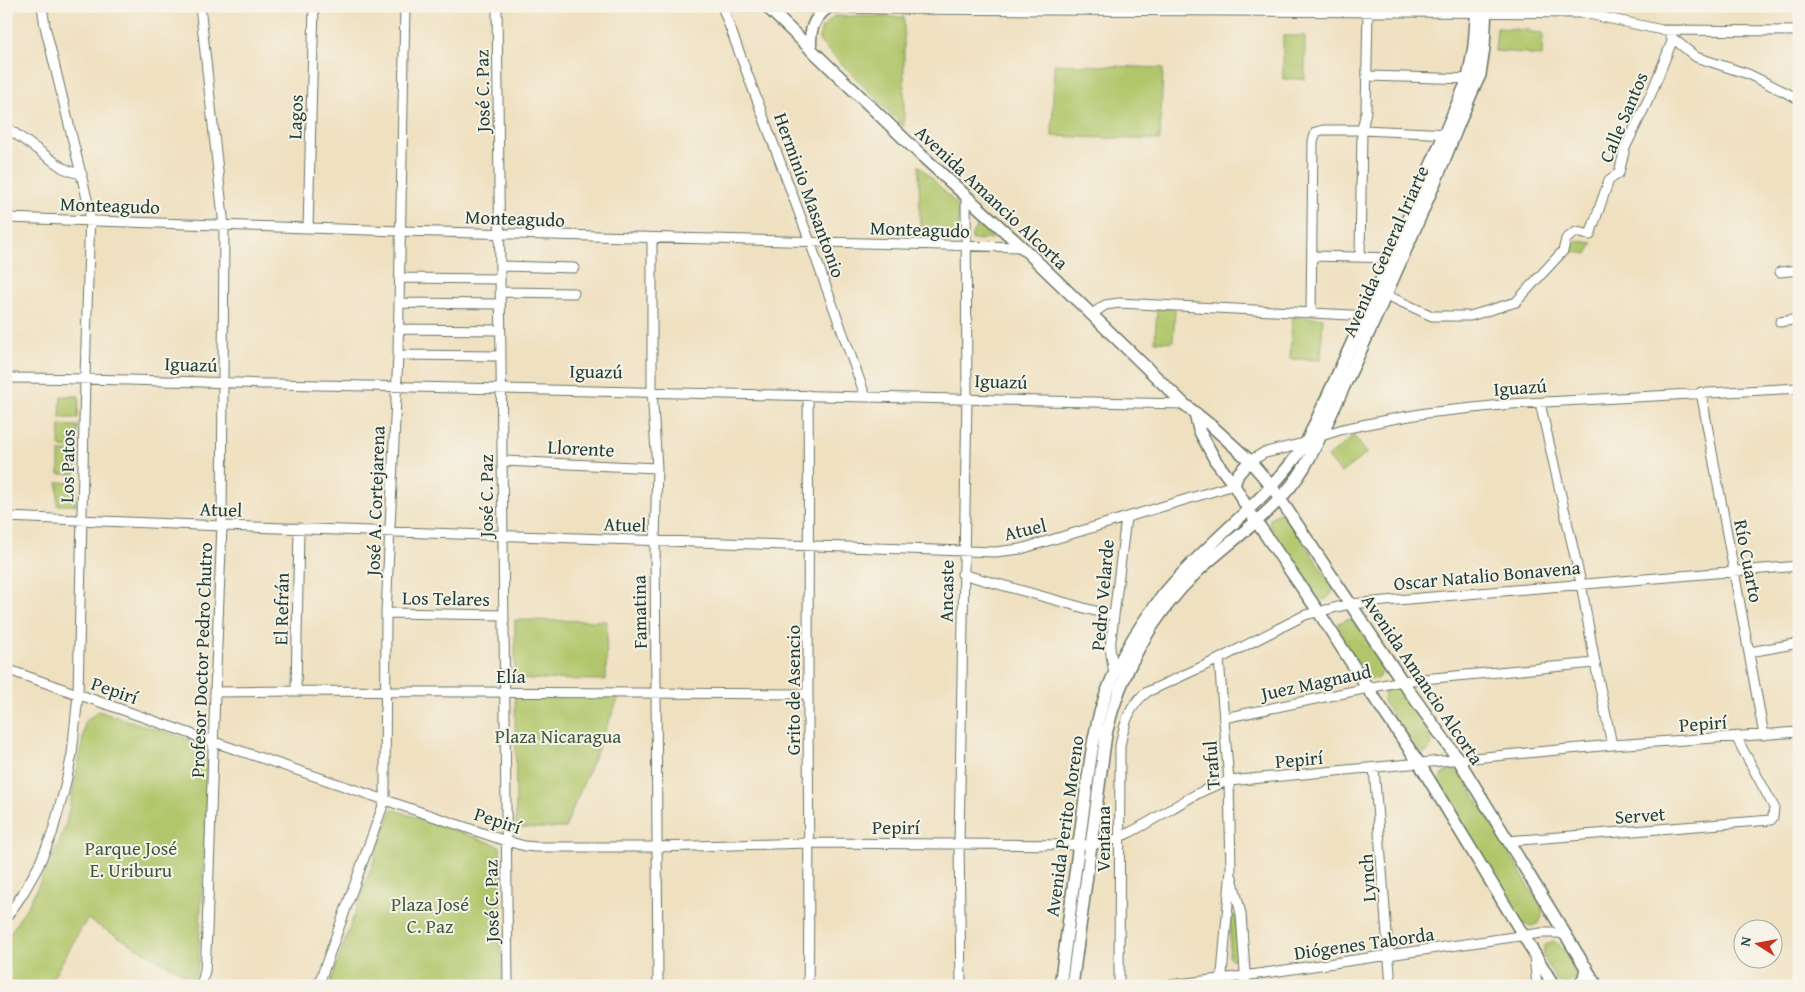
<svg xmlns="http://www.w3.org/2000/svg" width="1805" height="992" viewBox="0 0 1805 992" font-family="'Gentium Book Plus',serif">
<rect width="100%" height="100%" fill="#f7f3e8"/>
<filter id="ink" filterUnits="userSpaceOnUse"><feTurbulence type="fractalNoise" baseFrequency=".02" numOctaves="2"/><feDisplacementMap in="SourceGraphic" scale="10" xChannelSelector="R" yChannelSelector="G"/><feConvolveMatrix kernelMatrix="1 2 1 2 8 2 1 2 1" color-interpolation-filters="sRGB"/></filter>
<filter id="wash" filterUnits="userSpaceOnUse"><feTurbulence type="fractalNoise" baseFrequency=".0096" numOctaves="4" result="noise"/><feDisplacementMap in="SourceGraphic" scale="20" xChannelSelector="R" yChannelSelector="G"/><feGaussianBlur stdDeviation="1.12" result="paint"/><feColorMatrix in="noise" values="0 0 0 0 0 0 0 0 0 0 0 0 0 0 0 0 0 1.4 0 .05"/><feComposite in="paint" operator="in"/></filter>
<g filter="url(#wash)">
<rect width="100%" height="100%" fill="#efe0c0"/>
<path fill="#b1c66b" stroke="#688250" d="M834,16L904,17V127L819,41L821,29Z
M1497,28L1530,30V32L1543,33L1542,56L1529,55L1528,53L1495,51Z
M1283,36H1305V79H1283Z
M1054,64L1163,68L1160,140L1052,136Z
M919,165L959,207C958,246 958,241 920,240Z
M978,226L982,227L992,239L972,240V233Z
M1577,241L1593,243L1587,254L1570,251Z
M1157,308L1175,309L1173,342L1155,341Z
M1292,317L1323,318L1321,360L1290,359Z
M61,396H79L78,418H60Z
M60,425L78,426L77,448L59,447Z
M1354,436L1367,453L1341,473L1328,457Z
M59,452H77L76,474H59Z
M58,482L76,483V505H57Z
M1279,513L1286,516L1332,585L1333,592L1327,599L1321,600L1315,597L1269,528L1270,518Z
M1348,619L1355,622L1382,664L1383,671L1377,679L1368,678L1338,633L1339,623Z
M515,620L607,621L606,680L515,679Z
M1394,686L1402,692L1431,738L1432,745L1427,752L1420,753L1415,750L1383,701L1385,691Z
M515,692L619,697L565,828H516Z
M98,711L197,742L209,762L198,965L194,980L87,919L48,986H6V940L30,902L59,843L66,824L81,751L85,722Z
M1453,770L1462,775L1542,908C1545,921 1534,931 1522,923L1438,785C1440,774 1443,772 1453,770Z
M392,809L500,846L502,986H329Z
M1234,915L1236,917L1239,957L1233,960L1229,957L1231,917Z
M1553,941C1564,945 1577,968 1574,979L1566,985L1557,981L1543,956L1544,946Z"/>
</g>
<g filter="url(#ink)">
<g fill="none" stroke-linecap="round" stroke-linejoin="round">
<g stroke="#687665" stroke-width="11">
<path id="minor" d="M200,6L224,226L222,526L215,692L207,931L205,971L201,986
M497,6L508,986
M722,6L810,242L865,395
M727,6L893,9L1584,13L1662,30L1799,31
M1670,36L1696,57L1748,74L1799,99
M1367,76L1474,79
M6,127L63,168L73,172L82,174
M6,218L400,231L1022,247
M308,228L314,6
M652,238V390L657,468L655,541L658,986
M1312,256L1396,258
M1360,257L1362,130L1366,111L1368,11
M500,266L574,268
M1780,272L1799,270
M399,278L500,279
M500,292L574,293
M1386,295L1432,316H1470L1516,302L1563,251L1566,239L1576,232L1590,235L1609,180L1619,173L1625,148L1651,94L1673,39
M399,303L500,304
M1311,313L1313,141L1316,132L1323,130H1362L1450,134
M1091,315L1105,305L1119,303L1370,316
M1780,322L1799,319
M398,329L500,330
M398,355L500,356
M6,378C95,378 184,382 273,384C576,388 880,396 1184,404
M1701,392L1764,735
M808,395C809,494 808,594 808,694C808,791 810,888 808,986
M1540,403L1581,583L1595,663L1612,745
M1318,437L1343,429L1387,420L1426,413L1511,404L1799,388
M503,461L657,468
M6,517L222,526L995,552L1021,549L1234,485
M962,574L1113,616
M386,613L504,615
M1750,652L1799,643
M1219,659L1229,781L1231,869L1221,986
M6,669L214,742L506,841L525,846L535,847H657L810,843L1090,845C1137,840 1181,794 1229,781L1612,745L1799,732
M1114,674L1110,648L1126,518
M296,691L299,528
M215,692L296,691L808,694
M1224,718L1402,681L1595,663
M1374,768L1391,986
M1508,841L1771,820L1773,817L1774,807L1736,737
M1232,877L1241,914L1246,986
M6,918L22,895L38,867L52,834L64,791L72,754L78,695L85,378L90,211L45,26L42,6
M1534,956L1537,986
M318,986L385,800L386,613L398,355L405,6
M961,986L959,844L967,398L966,196
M1119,986L1120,746C1124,725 1129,705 1147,692L1219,659L1305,615L1350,604L1799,566
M1162,986L1244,976L1541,933H1560L1568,938"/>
</g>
<g stroke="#687665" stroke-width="12">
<path id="tertiary" d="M1250,461L1264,453L1306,443"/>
</g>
<g stroke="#687665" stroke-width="14">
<path id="secondary" d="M766,6L920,154L1022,247L1184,404L1214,428L1250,461L1272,487L1402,681L1458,759L1597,986
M811,50C809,32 812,20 827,8
M1195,413L1199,430L1215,460L1234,485L1249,511L1318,611L1367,687L1419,763L1554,986
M1234,485L1238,474L1250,461
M1060,986C1068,926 1076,866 1084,806C1089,773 1092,738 1102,706C1114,666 1138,627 1164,594C1209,539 1266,503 1306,443L1391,258L1468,79L1474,46L1477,6
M1072,986L1106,734C1120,673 1152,615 1198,571C1234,537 1279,510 1305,466C1323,434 1338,399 1354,365C1384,300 1413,234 1441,168C1454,137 1465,105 1480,75L1484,48L1486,6
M1577,986L1584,978L1586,967"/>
</g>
<use href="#minor" stroke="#fff" stroke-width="9"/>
<use href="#tertiary" stroke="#fff" stroke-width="10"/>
<use href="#secondary" stroke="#fff" stroke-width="11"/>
</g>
</g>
<g text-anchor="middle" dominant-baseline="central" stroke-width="4" stroke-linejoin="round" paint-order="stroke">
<g font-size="19" fill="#1f3d34" stroke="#f7f3e8">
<text transform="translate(482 91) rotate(-91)">José C. Paz</text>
<text transform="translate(295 117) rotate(-88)">Lagos</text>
<text transform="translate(1623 117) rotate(-67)">Calle Santos</text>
<text transform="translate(810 195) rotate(70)">Herminio Masantonio</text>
<text transform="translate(992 197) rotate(43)">Avenida Amancio Alcorta</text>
<text transform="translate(110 205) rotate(2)">Monteagudo</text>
<text transform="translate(515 218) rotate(2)">Monteagudo</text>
<text transform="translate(920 229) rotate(2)">Monteagudo</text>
<text transform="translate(1385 251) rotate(-66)">Avenida General Iriarte</text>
<text transform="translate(191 364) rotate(2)">Iguazú</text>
<text transform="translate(596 371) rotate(1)">Iguazú</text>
<text transform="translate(1001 381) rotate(2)">Iguazú</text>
<text transform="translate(1520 387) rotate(-4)">Iguazú</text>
<text transform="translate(581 448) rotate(3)">Llorente</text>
<text transform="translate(67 466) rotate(-89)">Los Patos</text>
<text transform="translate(486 496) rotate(-90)">José C. Paz</text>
<text transform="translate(375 501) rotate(-88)">José A. Cortejarena</text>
<text transform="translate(221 509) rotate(2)">Atuel</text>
<text transform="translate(625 524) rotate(2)">Atuel</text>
<text transform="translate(1025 529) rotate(-13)">Atuel</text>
<text transform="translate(1749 561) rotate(79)">Río Cuarto</text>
<text transform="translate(1487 575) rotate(-5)">Oscar Natalio Bonavena</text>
<text transform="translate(946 591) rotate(-89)">Ancaste</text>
<text transform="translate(1102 595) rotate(-85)">Pedro Velarde</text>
<text transform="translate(446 598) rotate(1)">Los Telares</text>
<text transform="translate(281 609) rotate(-89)">El Refrán</text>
<text transform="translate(639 612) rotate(-91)">Famatina</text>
<text transform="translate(201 660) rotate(-88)">Profesor Doctor Pedro Chutro</text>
<text x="511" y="676">Elía</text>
<text transform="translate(1423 679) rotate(56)">Avenida Amancio Alcorta</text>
<text transform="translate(1316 682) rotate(-12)">Juez Magnaud</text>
<text transform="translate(115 690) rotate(19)">Pepirí</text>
<text transform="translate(793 690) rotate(-90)">Grito de Asencio</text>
<text transform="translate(1703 723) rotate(-4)">Pepirí</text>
<text transform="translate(1299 759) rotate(-5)">Pepirí</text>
<text transform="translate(1211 765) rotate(-94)">Traful</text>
<text transform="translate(1640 815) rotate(-4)">Servet</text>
<text transform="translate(498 820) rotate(18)">Pepirí</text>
<text transform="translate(1064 826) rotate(-82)">Avenida Perito Moreno</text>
<text x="896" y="827">Pepirí</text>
<text transform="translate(1103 839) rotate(-90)">Ventana</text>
<text transform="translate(1367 878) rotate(-94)">Lynch</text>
<text transform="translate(491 901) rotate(-91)">José C. Paz</text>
<text transform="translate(1364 943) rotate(-8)">Diógenes Taborda</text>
</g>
<g font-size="19" fill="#3c583f" stroke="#f7f3e8">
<text x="558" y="736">Plaza Nicaragua</text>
<text x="131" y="848">Parque José<tspan x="131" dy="22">E. Uriburu</tspan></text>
<text x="430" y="904">Plaza José<tspan x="430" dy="22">C. Paz</tspan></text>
</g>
</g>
<rect width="1805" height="992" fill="none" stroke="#f7f3e8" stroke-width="25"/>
<g transform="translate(1758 944) rotate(281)"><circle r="24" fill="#f7f3e8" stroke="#a1aaa0"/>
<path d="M0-4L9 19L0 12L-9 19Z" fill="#c8321e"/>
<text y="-8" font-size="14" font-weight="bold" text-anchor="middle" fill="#1f3d34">N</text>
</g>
</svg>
